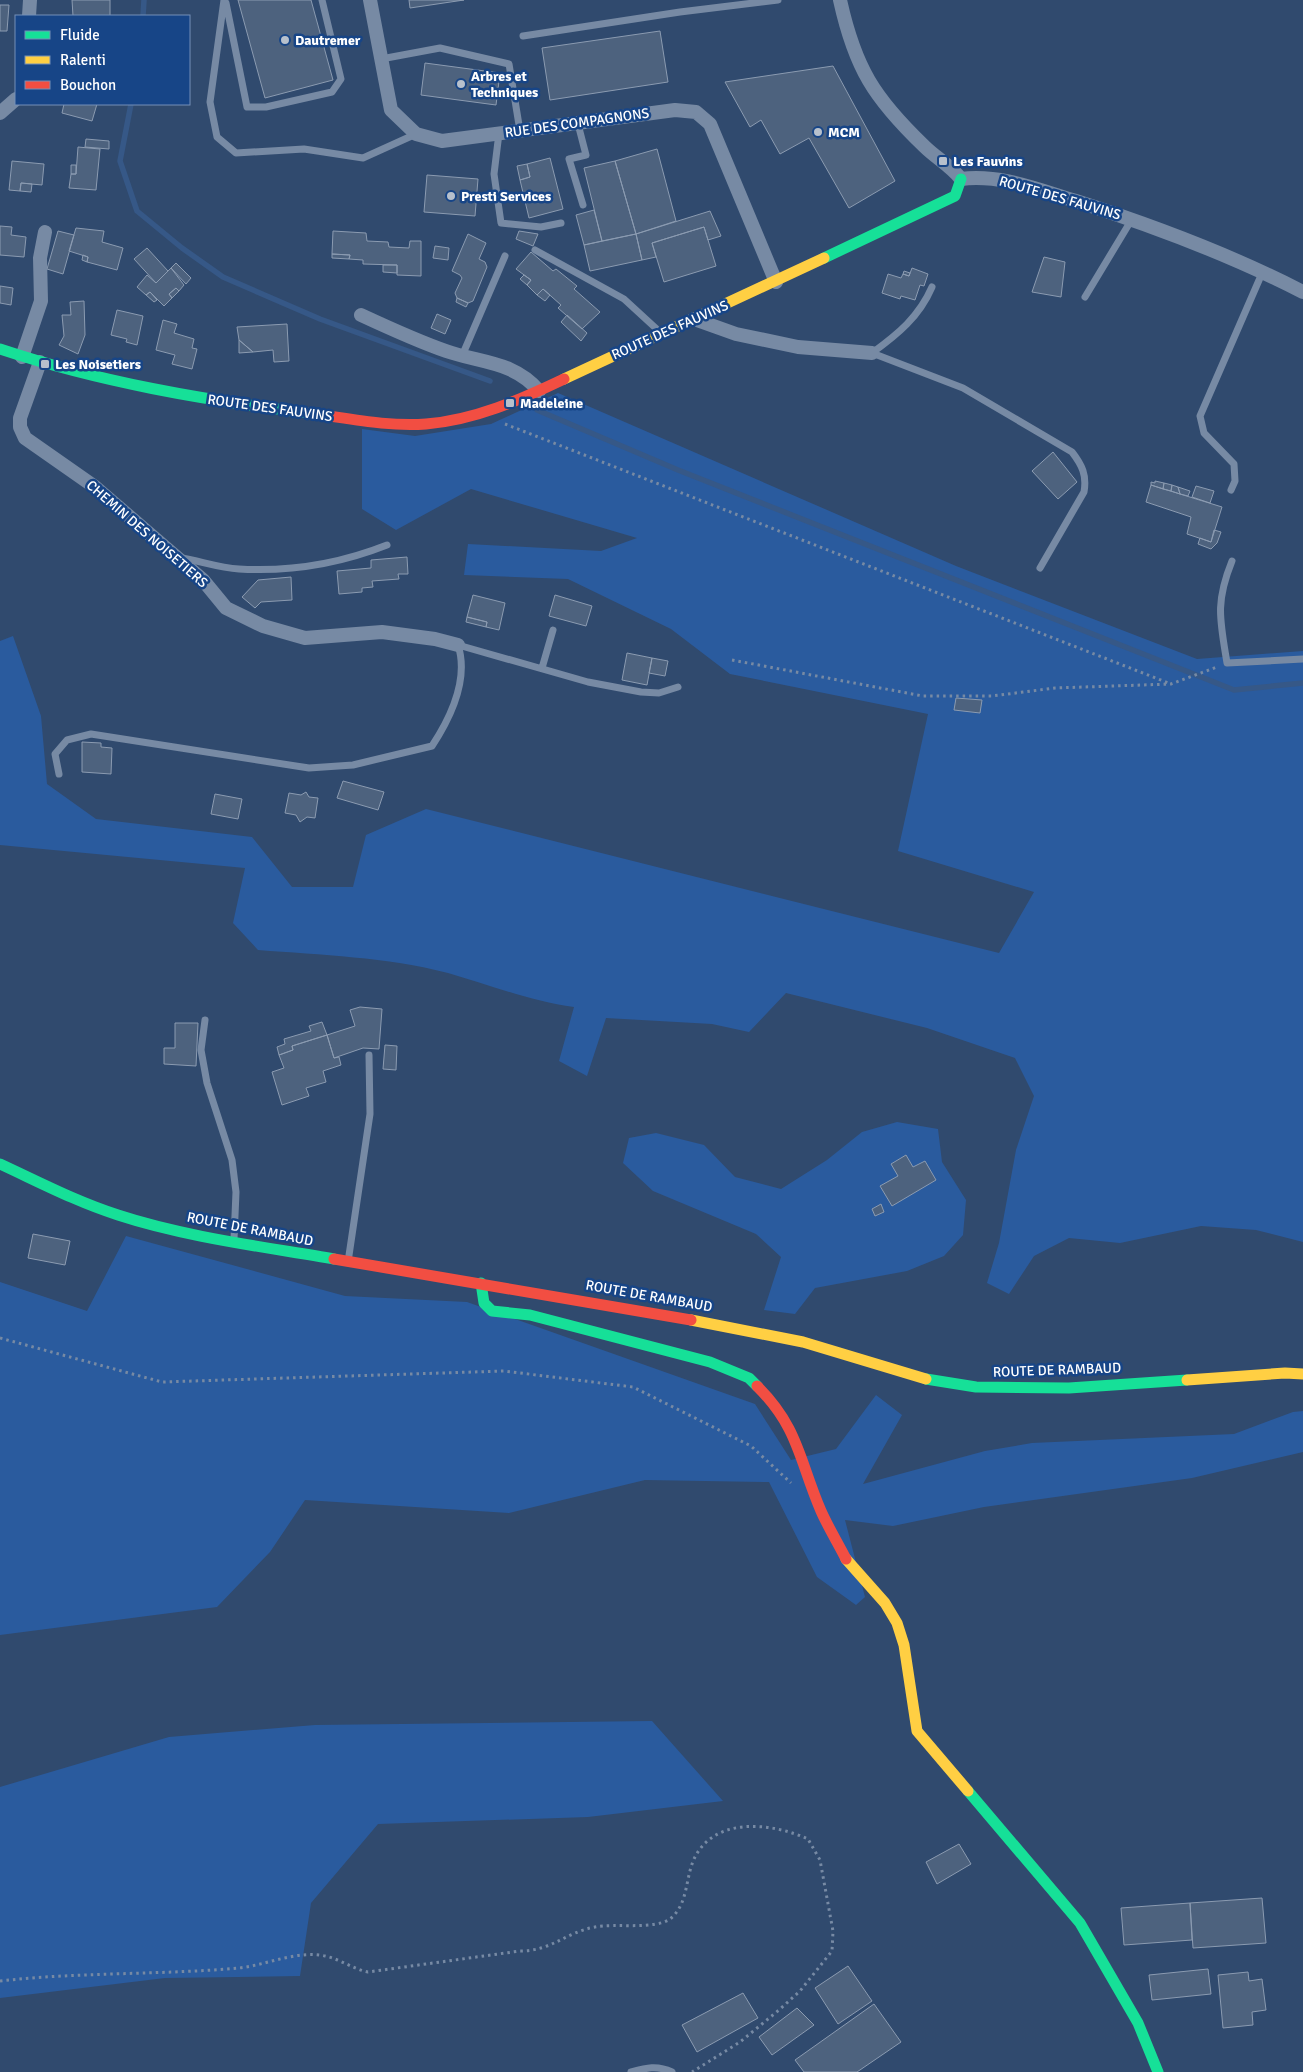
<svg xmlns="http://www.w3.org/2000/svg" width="1303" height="2072" viewBox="0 0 1303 2072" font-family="Signika,sans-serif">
<rect width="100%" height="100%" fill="#304a6e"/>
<path fill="#2a5b9e" d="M558,393L956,566L1197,659L1303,651V1242L1256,1230L1201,1226L1120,1243L1069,1238L1034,1256L1009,1294L987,1283L999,1243L1016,1150L1034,1096L1015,1058L927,1028L786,993L749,1032L712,1024L606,1018L587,1076L559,1061L574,1007C530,1001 490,985 448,973C386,957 322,955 258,950L233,923L245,868L0,845V641L13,636L41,716L47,784L96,819L252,837L292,887H353L366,835L426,809L999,953L1034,892L898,851L928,714L730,674L671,629L568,579L464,575L468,544L601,551L637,538L471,489L396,530L362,509V429L415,436L491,424Z
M897,1122L938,1129L942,1162L966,1200L963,1235L944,1256L907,1271L815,1288L795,1314L764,1310L781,1257L756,1234L653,1191L623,1163L629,1138L656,1133L704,1145L735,1177L781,1189L827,1160L862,1132Z
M126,1236L345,1296L467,1302L755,1404L791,1460L836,1449L876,1395L902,1415L863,1484L985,1451L1032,1443L1234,1434L1293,1412L1303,1411V1452L1192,1478L984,1507L893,1526L845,1520L865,1597L856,1605L817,1577L769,1482L645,1480L509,1513L305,1500L270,1552L217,1607L0,1635V1282L87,1311Z
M652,1721L723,1801L588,1817L378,1824L311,1903L300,1976L165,1978L0,1998V1787L169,1737L315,1725Z"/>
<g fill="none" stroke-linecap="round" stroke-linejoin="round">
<path stroke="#365887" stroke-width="5.5" d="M143,16L144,0
M131,104L120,161L137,211L182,248L223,277L320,319L490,381
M537,410L678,470L1234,690L1303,683"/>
</g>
<path fill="#4d627e" stroke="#8b9bb1" d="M72,0H110V16H73Z
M238,0H311L333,80L265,98Z
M409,0H464L410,8Z
M0,5H9L7,31H0Z
M660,31L668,82L550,100L542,48Z
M425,63L500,73L496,105L421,95Z
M833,66L895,181L849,208L809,138L780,154L761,120L750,127L725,82Z
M64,104H97L92,121L62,113Z
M86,139L109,141V149L85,147Z
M78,147L100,149L96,190L69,188L71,174H76Z
M657,149L676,221L636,234L615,161Z
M550,158L563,209L529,218L520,180L530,177L527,164Z
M12,161L44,164L42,185L21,183L20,191L9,190Z
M615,161L636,234L602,241L584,168Z
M527,164L530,177L520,180L517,166Z
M71,165H76V174H71Z
M427,175L478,179L475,216L424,212Z
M21,183L32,184L31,192L20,191Z
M594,210L602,241L584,245L576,215Z
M710,211L721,236L708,240L704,227L652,243L656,257L642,260L636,234Z
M0,226L12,227L11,235L26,237L24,257L0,255Z
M704,227L716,266L664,282L652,243Z
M76,228L104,231L102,242L123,248L117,270L87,262L88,257L69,251Z
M58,231L74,235L63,274L47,269Z
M333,231L366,233L367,241L388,242L389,247L409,248L410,241H421V276L397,275V265L363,264V260L349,259L350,255L332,254Z
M519,231L538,234L533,246L516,239Z
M468,234L486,243L479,259L485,262L487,267L473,301L468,303L457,298L455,293L462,278L460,275L452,271Z
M636,234L642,260L590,271L584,245Z
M435,246L449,248L448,260L433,258Z
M147,248L168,271L156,283L134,259Z
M531,252L553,271L556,269L577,286L574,289L600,312L582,329L558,308L561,305L543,289L537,295L527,285L531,280L516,269Z
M332,254L350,255L349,259L332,258Z
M83,255L88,257L87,262L82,260Z
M1044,257L1065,262L1061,297L1032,292Z
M176,263L191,278L186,284L171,268Z
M383,265H397V273L383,272Z
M171,268L184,285L179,291L176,288L169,294L172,298L164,306L150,292L146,295L137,287L147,275L156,283Z
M912,268L928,274L924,286L920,285L915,300L901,296L900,299L882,293L888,274L901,278L903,274L909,276Z
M904,271L910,273L909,276L903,274Z
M524,275L531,280L527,285L520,279Z
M0,286L13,288L11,305L0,303Z
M176,288L179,291L172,298L169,294Z
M543,289L550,295L545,301L537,295Z
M150,292L157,300L154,302L146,295Z
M457,298L468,303L466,307L456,302Z
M84,301L85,335L78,354L59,345L64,336L62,315H71L70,302Z
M117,310L143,316L137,345L126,342L127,339L111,335Z
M437,314L451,320L445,334L431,328Z
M567,315L587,333L581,341L561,322Z
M163,320L177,324L174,333L194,339L192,348L197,349L192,369L172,364L175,355L156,350Z
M287,324L289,361L274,362L273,350L253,352L239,340L237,327Z
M239,340L253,352L239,353Z
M1053,452L1077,482L1058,499L1032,471Z
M1155,481L1164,483L1163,489L1151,485V482L1155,483Z
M1164,483L1172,485L1171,491L1163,489Z
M1151,485L1222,507L1211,542L1187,534L1191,517L1146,502Z
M1172,485L1178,487L1180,494L1171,491Z
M1196,486L1214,491L1210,503L1192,497Z
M1178,487L1190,491L1188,496L1180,494Z
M1214,530L1221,532L1217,543L1211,549L1198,544L1200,538L1211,542Z
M407,557L408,574H398L399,579L372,581L373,587L362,588V592L339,594L337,571L371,568V560Z
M291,577L292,600L261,602L255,608L242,597L258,580Z
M473,595L505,603L499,630L486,627L487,622L467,617Z
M555,595L592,606L586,626L549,616Z
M467,617L487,622L486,627L466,622Z
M627,653L652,658L647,685L622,680Z
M652,658L668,661L665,676L649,673Z
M956,698L982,700L980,713L954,710Z
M82,742L101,743V747L112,748L111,774L82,772Z
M343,781L384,792L378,810L337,798Z
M306,792L309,797L318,798L315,818L307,817L300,822L296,815L285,813L289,793L301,795Z
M215,794L242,799L238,819L211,814Z
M360,1007L382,1009L379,1049L363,1048L334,1058L327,1035L355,1026L350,1010Z
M322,1022L327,1035L292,1046L293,1050L279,1055L277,1047L285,1044L284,1039L311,1031L309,1026Z
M175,1023H198L196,1066L164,1064V1048H175Z
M327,1035L334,1058L339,1057L341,1065L323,1071L326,1082L306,1088L309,1096L282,1105L272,1072L284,1068L279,1055L293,1050L292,1046Z
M385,1045L397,1046L396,1070L383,1069Z
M906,1155L913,1167L925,1161L936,1180L892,1206L880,1186L898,1176L891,1164Z
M881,1204L884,1212L875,1216L872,1209Z
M33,1234L70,1241L65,1265L28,1258Z
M959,1844L971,1864L937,1884L926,1862Z
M1262,1898L1266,1943L1193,1948L1190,1903Z
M1190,1903L1192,1940L1124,1945L1121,1908Z
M848,1966L872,2001L838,2024L815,1988Z
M1208,1969L1211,1994L1152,2000L1149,1975Z
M1248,1972L1249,1981L1262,1979L1266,2010L1252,2012L1253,2025L1223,2028L1218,1975Z
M743,1993L758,2018L697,2052L682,2025Z
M874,2004L901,2042L857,2072H804L795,2060Z
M797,2008L814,2025L772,2055L759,2037Z"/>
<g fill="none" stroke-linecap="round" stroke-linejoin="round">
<path stroke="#778aa4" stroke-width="3" stroke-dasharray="2.5 4" stroke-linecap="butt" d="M505,424L1171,684
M732,660L923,696H992L1055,688L1171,684L1217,667
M0,1338L162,1382L504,1371L633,1387L751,1446L791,1483
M0,1981C79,1972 160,1975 239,1968C267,1965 296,1950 325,1956C340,1959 353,1969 368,1972L520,1951C552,1951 566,1932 595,1927C615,1923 654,1930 670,1919C689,1904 685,1876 695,1857C716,1816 773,1823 808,1839L820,1860L833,1931L832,1951L800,1991L779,2010L740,2042L692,2072"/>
<path stroke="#778aa4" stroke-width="7" d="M224,0L210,102L217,137L236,153L304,149L363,158L416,134
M226,3L247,107H266L332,92L341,79L322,0
M523,36L680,12L778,0
M381,59L440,48L509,64L520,131
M578,124L586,155L569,159L583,205
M499,133L494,174L501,223L541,227L561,223
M535,250L624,299L661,333
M1085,297L1132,219
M872,353L963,388L1072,452C1082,465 1087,475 1084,492L1040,568
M872,353C898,334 919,317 932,287
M462,356L505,256
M1231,490L1235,481L1234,464L1204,433L1200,416L1263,271
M182,558C200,561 220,568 239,569C291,572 339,564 387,545
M1232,561C1215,603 1220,620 1227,663L1303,659
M458,645L588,682L641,692L659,693L678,687
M542,668L553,630
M59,774L55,754L67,740L91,734L309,768L353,765L432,746C451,717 469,679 458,645
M205,1020L201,1050L207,1083L232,1160L236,1192L234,1239
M348,1262L370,1114L369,1055
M631,2072C646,2068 657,2065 672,2072"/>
<path stroke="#778aa4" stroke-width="14" d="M370,0L391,110L416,134L442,141L675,110L696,112L710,124L776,282
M840,0C855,68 874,98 924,146C936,158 951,166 961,179C1001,174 1039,190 1076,201C1154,226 1231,255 1303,292
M29,16L30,0
M0,113L16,99
M361,315C389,328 417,341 446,351C480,363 514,361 539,391
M694,319L736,334L798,347L872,353
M22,357L41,301L40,258L45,232
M40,362L20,418V427L25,438L95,487L203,580L226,608L263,626L305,638L382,632L435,639L458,645"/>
<path stroke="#16e098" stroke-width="11" d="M824,258L955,196L961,179
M0,349C99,382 204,400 308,413
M0,1164C39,1182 77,1202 118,1215C185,1237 265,1247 334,1259
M481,1283L484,1303L492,1311L530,1315L710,1362L749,1378L757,1386
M926,1379L976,1387L1069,1388L1187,1380
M968,1791L1080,1923L1138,2023L1158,2072"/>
<path stroke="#ffcf43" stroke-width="11" d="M564,379L824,258
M691,1320L803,1342L926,1379
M1187,1380L1285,1373L1303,1374
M846,1559L885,1603L897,1623L904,1645L917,1731L968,1791"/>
<path stroke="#f24e42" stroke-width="11" d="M308,413C347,418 387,427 426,424C475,420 520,400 564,379
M334,1259L691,1320
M757,1386C799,1428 799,1460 821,1511C828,1527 838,1543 846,1559"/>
</g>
<g fill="#b7c0cc" stroke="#174587" stroke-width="2">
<circle cx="285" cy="40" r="5"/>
<circle cx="461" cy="84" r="5"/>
<circle cx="818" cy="132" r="5"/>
<rect x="938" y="156" width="10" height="10" rx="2.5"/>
<circle cx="451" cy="196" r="5"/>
<rect x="40" y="359" width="10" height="10" rx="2.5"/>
<rect x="505" y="398" width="10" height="10" rx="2.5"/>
</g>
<g text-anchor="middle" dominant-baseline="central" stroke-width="5" stroke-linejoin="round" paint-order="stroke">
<g font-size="14" font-weight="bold" fill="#fff" stroke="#174587" text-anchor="start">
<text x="295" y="40">Dautremer</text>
<text x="471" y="76">Arbres et<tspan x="471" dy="16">Techniques</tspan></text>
<text x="828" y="132">MCM</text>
<text x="953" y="161">Les Fauvins</text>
<text x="461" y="196">Presti Services</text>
<text x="55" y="364">Les Noisetiers</text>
<text x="520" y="403">Madeleine</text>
</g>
<g font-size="14" fill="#fff" stroke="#174587">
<text transform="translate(577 123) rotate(-8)">RUE DES COMPAGNONS</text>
<text transform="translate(1060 198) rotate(16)">ROUTE DES FAUVINS</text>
<text transform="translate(670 330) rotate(-24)">ROUTE DES FAUVINS</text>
<text transform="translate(270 408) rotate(8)">ROUTE DES FAUVINS</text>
<text transform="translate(147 534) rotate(41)">CHEMIN DES NOISETIERS</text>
<text transform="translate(250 1229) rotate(11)">ROUTE DE RAMBAUD</text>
<text transform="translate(649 1296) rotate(10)">ROUTE DE RAMBAUD</text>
<text transform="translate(1057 1370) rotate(-2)">ROUTE DE RAMBAUD</text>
</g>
</g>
<rect x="15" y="15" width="175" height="90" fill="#174587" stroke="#748fb7"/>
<rect x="25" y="31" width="25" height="8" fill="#16e098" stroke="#748fb7"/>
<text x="60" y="40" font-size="15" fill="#ffffff">Fluide</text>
<rect x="25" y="56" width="25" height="8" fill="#ffcf43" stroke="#748fb7"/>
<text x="60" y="65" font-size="15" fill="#ffffff">Ralenti</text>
<rect x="25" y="81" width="25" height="8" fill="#f24e42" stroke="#748fb7"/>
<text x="60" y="90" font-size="15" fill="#ffffff">Bouchon</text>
</svg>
